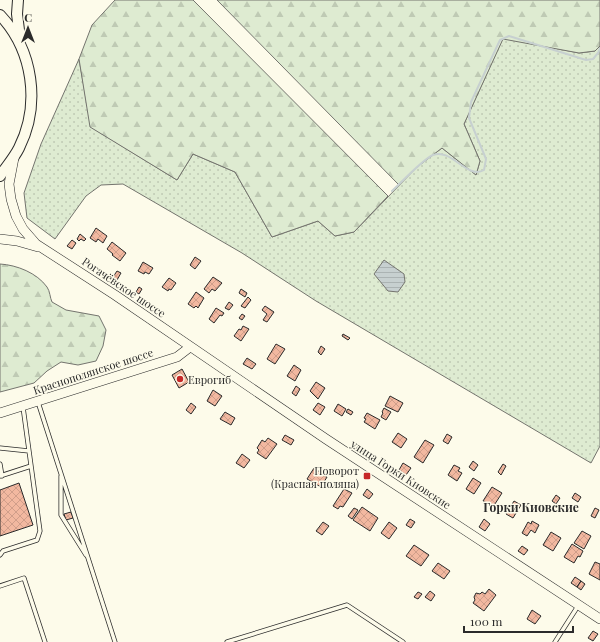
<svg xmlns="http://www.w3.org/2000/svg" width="600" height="642" viewBox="0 0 600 642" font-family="'Playfair Display',serif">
<defs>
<pattern id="grass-dots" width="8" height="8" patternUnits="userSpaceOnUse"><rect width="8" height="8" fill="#deebd1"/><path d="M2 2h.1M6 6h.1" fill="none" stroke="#bfcab4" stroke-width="1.8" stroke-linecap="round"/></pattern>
<pattern id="forest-firs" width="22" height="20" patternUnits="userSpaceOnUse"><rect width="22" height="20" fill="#deebd1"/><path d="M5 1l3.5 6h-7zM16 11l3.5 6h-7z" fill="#bfcab4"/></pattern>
<pattern id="water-rules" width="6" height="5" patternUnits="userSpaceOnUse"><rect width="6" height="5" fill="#c7d0d0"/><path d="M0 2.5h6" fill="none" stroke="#abb3b3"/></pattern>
<pattern id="building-cross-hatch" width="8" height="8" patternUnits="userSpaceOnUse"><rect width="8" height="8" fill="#f2b8a0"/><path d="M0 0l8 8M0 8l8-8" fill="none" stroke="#d09e8a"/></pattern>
</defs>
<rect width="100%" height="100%" fill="#fdfbea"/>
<path fill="url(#grass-dots)" stroke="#74746e" d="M503,38L579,53L595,51L600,46V446L591,463L316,301L242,253L123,184L101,185L86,196L55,239L27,218L24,193L41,144L79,59L91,127L177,180L193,154L235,172L272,237L318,221L335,236L354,232L417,167L442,148L476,175L480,161L464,124Z"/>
<path fill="url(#forest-firs)" stroke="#74746e" d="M115,0H193L388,196L354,232L335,236L318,221L272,237L235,172L193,154L177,180L90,127L79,59L92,25Z
M217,0H600V46L595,51L579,53L503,39L464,124L480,161L476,175L442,148L417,167L399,185Z
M0,264C17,265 37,273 47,287C50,291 50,298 52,302L66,310L99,316L106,330L103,346L96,361L78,365L61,362L47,371L34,383L0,392Z"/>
<path fill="url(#water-rules)" stroke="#74746e" d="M384,260L404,274L405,282L398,292L388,291L374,274Z"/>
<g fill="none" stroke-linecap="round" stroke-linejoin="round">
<path stroke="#c7d0d0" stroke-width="2" d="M392,191C401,183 423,159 433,155C452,148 467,180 484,170L486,159L469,118L471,102L500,40L509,36L586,60L593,59L598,53L600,48"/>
</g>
<path fill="url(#building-cross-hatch)" stroke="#2b2b2b" d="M96,228L107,236L103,243L98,239L96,242L90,238Z
M80,234L86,239L84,241L81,239L79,241L77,239Z
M72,240L76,243L72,249L67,246Z
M112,242L126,253L120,261L112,255L113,254L107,249Z
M195,257L201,261L195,269L190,265Z
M143,262L153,268L149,274L145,272L144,274L138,271Z
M117,271L121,273L117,280L113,277Z
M213,277L222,283L215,291L212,289L209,293L204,289Z
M169,278L176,283L171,290L169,289L168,291L162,287Z
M139,287L142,289L139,294L136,292Z
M241,289L247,293L245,297L239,293Z
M196,292L204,298L198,308L196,306L194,308L188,304Z
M248,297L251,300L245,308L241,306Z
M229,302L233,305L229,310L225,308Z
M265,306L274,312L267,322L263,320L267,314L262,310Z
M216,308L224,313L222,316L220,315L214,323L209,319Z
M242,314L245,316L242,320L239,318Z
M243,326L249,329L241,341L234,336L239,329L241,330Z
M343,334L350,338L348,340L342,336Z
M276,344L285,349L275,364L267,359Z
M321,346L325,349L321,355L318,352Z
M247,358L256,364L252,369L243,364Z
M294,365L301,370L295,381L287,376Z
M182,369L189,382L179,388L172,375Z
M316,382L325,388L318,399L310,391Z
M296,386L300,389L296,396L292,393Z
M213,390L222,396L215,406L207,401Z
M390,396L403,403L398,412L385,406Z
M191,403L196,407L191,414L186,410Z
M318,403L325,407L320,415L313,410Z
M338,404L346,409L342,416L334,411Z
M384,408L391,412L386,420L381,417L383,413L382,412Z
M348,409L353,412L351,415L346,412Z
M225,412L235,418L231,425L220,419Z
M367,413L380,420L375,429L364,422L366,419L364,418Z
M398,433L407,439L401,448L392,442Z
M447,434L452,437L448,444L443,441Z
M285,435L294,440L291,445L282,440Z
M268,438L277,444L266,459L257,453L259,450L257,448L262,440L265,442Z
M425,440L434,445L423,463L414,457Z
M242,454L250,460L244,468L236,463Z
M473,461L478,465L474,471L469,467Z
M403,463L411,468L406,475L399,470Z
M503,464L506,466L501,475L498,472Z
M454,465L460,468L458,471L462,473L457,481L448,475Z
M314,468L327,477L321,487L307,479Z
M473,478L481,483L474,494L466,489Z
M19,483L33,525L0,536V490Z
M492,487L502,493L493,507L483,501Z
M344,489L352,493L343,507L340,506L338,509L333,506Z
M367,489L373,494L369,499L363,495Z
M575,493L581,497L578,502L572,498Z
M556,495L560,498L556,504L552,501Z
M514,501L521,505L513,518L506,514Z
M362,507L378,518L370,531L353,520Z
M354,508L358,510L352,519L348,516Z
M595,508L599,510L595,518L591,516Z
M71,512L73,518L66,520L64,514Z
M410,519L415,522L411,528L406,525Z
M484,519L490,524L485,531L479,527Z
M532,521L539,525L535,533L531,530L527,536L522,533L528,522L531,524Z
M323,522L329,526L322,535L316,531Z
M389,522L397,528L389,539L381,533Z
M582,531L591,536L584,549L574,543Z
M551,532L561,538L553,551L543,545Z
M572,544L583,551L580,557L578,556L574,563L564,557Z
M414,545L429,555L421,566L406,556Z
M522,546L528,550L524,555L518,551Z
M595,562L600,564V580L589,574Z
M438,563L450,571L444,579L432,571Z
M575,577L581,581L577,587L571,583Z
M581,581L585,584L581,590L577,587Z
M489,589L496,595L484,611L473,603L475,600L474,597L476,593L480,594L482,592L485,594Z
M430,591L435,595L431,601L425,597Z
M418,592L422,594L418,599L414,597Z
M532,610L541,616L535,624L527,619Z
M593,631L598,634L593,641L588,638Z"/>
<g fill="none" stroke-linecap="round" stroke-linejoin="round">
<g stroke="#2b2b2b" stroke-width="5">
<path id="service" d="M38,402L115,642
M0,448L29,451
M0,464L2,476
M0,476L31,466
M61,476V515L86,555
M0,555L3,551L37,540L40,531L23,407
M0,586L24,578L45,642
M227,642L347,605L403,642
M555,642L578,606"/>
</g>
<g stroke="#2b2b2b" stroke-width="10">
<path id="secondary" d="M14,158L9,184L11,199L16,216L23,229L36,244L115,295L326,439L600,619
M0,239L17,241L38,247
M0,413L177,357L190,347"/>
</g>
<g stroke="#2b2b2b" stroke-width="12">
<path id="primary" d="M18,0L17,14L20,38
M0,15C33,50 41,104 19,148C14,158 6,167 0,176"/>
</g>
<use href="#service" stroke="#fdfbea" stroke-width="3.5"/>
<use href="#secondary" stroke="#fdfbea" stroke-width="9"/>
<use href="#primary" stroke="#fdfbea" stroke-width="10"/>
</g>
<g fill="#c62828" stroke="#fdfbea" stroke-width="1.5">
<circle cx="180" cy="379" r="4"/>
<rect x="363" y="472" width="8" height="8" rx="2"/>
</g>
<g text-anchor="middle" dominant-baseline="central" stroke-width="3" stroke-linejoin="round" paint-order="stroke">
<g font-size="11" fill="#2b2b2b" stroke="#fdfbea">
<text transform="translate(124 287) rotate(34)">Рогачёвское шоссе</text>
<text transform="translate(93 371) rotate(-18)">Краснополянское шоссе</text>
<text transform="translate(401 474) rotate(33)">улица Горки Киовские</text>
</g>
<g font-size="11" fill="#2b2b2b" stroke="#fdfbea" text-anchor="start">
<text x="188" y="379">Еврогиб</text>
<text x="359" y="470" text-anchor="end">Поворот<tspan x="359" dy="13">(Красная поляна)</tspan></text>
</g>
<g font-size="12" font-weight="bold" fill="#2b2b2b" stroke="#fdfbea">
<text x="531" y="507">Горки Киовские</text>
</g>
</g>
<g transform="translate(28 28)" stroke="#fdfbea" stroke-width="3" paint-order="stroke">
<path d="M0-3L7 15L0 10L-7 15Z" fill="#2b2b2b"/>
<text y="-6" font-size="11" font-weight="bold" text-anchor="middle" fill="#2b2b2b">С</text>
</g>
<path d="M464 626v6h109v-6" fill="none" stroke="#2b2b2b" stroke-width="2"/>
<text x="470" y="626" font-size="12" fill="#2b2b2b" stroke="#fdfbea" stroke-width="3" paint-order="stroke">100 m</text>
</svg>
